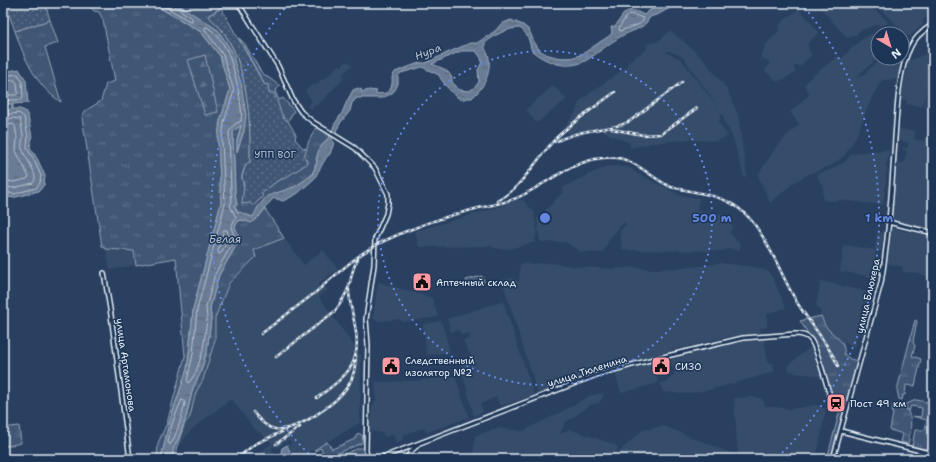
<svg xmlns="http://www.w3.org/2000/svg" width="936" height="462" viewBox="0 0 936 462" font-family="'Shantell Sans',sans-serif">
<defs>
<pattern id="grass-tufts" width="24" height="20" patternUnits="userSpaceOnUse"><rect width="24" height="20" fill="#415774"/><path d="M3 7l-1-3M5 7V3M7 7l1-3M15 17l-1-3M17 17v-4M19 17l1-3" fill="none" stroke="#5c7089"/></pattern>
<pattern id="forest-firs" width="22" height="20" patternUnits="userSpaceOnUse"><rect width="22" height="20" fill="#415774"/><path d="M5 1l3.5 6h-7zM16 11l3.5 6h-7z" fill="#5c7089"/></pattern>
<pattern id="garden-dots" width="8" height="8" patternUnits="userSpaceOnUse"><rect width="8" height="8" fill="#415774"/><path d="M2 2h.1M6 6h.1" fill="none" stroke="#5c7089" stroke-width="1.8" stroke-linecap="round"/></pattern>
<pattern id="water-ripples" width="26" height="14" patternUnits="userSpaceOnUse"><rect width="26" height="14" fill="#6b7c95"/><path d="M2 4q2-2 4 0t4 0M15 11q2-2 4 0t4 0" fill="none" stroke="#5a6573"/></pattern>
</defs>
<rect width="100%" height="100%" fill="#294061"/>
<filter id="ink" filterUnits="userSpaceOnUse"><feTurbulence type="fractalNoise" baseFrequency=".025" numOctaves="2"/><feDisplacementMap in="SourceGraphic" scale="8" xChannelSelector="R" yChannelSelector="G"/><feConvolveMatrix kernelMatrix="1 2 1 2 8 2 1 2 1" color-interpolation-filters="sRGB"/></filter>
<g filter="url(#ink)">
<path fill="#364d6b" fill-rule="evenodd" d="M794,3H805L799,9L819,32L807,44L809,47V52L812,54L800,67L797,65L794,66L795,73L782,80L781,79L778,82L765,71L770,62L761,57L766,44L778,32L779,25L798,9Z
M816,3H868L887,21V24L876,25L861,30L857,33V35L847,38Z
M874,3H933V20L931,22L926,17L922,21L923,24L909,37Z
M894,29L898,34H878V58L857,76L859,78L883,58H902L897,79L882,80L872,97L856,137L845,155L832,165L809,174L793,183L770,203L758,175L776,147L799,124L790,112L810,94L804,85L811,77L833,60L839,56L842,59L851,48L864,38L876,33Z
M670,31L682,40L704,60L727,89L738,115L747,176L744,177L733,138L724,120L723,114L719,117L721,120L718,122L728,136L717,141L694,140L692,138L690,139L652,143L630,148V143L608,134L601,129L587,132L578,138L569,137L568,133L564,128L575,113L580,101L629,65L627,63L647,49L646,44L659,41ZM667,51H670L683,57L723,114L681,59L667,53Z
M932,51L933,67L926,90H928L922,107L911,104L910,105L906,104L907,101L900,99L909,61Z
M347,61L352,65L342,75L345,77L317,106L315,105L311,109L307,106L312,101L305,91L313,84L315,86L323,78L325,79L339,64L341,67Z
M933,83V123L928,122L931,108L924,107L926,99Z
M553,86L567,99L536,123L526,109Z
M900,129L915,131L914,139L924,141L927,133L933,135V232L893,222L891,219L898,166L899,162L904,163L907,151L902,149V147L907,148L909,143L898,140Z
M890,150L886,165L887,169L883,205L840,200L834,201L823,200V185L818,178V174L832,169L846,161L851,154L871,151Z
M608,166L628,167L642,176L680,195L699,198L697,210L718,213L729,217L733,228L729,232L740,244L741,247L739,250L728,249L721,251L622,250L620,231L626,224L624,222L610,238L603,253L581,252L565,242H540L537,219L564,191L562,188L587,175Z
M516,200H523L534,212L537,230L535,242L513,248L502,249L493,248L492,246L419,247L415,231L496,208Z
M892,228L933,237V252L929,277L918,273L903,272L902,266L888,264Z
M877,232L884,233L882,251L876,250L873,272H871L870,277L840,271L844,245L875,250Z
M284,238L304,265L323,250L338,269L317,285L325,287L328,289L319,297L354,346V352L361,354L360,423L306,454L307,456L298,459H294L289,445L292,444L289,440L276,448L274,446L271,448L279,459H252L272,443L253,427L231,399L191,430L176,449L185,423L190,417L196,392L203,380L215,340V318L229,283L256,257L254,251Z
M106,249L134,251L136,265L110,270Z
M551,263L580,267L615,269L636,267L646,269H658L696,267L720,263L754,267L768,271L773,279L786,308L767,314V327L760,328L761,333L727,337L673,350L609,369L538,394L502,280L512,278L519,282L520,264Z
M821,281L872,293L869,303L864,302L861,309L865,310L854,348L837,338L827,328L820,316L821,312L816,305Z
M378,282L432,298L438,317L402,322L400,319L379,321L373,319Z
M503,301L534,395L500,406L496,397L480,404L483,412L474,416L459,360L472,358L463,341L470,338L469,333L461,335L459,330L451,332L447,319Z
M441,321L450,352L427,355L423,324Z
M753,340H764L768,363H773L774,372L709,390L685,394L663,392L660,383L667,382L675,373L670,360L725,345Z
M812,346L823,379L815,375L795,373L788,370V365Z
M653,361L658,383L621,393L615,373L628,368L630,371L635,369L634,367Z
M455,376L469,417L431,431L426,432L424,428L414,431L402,435L403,440L395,443L394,436L389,434L388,437L383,436V433L370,431L372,407L376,400L375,382L414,381Z
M596,394H604L599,403L592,404L565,423L559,435L569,429L616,445L618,448L613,459H473L475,436L498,428L523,431L565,410L589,396Z
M756,397L762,399L765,406L792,409L815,405L826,409L816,459H618L621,450L643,430L664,426L738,456L734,398Z"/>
<path fill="url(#grass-tufts)" stroke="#94a4b6" d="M87,3H151L201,32L220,56L230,90L220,121L218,139L221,203L193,309L189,354L187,369L169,423L161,459H157L158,443L167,423L185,356L176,258L136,265L134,251L106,249L102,246L82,117L85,111L101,101L106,84L115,81L103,20L99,12L94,11Z
M176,3H223L224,5L208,16C212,20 218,24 221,29C248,64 251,119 250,162C246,165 243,170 242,176C241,181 249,202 253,206L261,194L277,181L285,178L304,156L309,141L317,125L331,133L328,139L326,140L316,158L317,164L315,165V168L310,177L293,191L274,194L254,217L239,214L234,204L237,205L235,193L233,132L241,124L237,141V151L244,131L231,50Z
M50,20L58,43L45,47L61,102C36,86 24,58 15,31Z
M239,38L245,44L261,72L280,86L275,91L279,100L283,98L294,111L288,121L283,118Z
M265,209L284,238L254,250L256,257L229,283L215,318V340L203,380L196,392L190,417L185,423L176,449L177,459H172L174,447L178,439L186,417L193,388L200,374L207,351L211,319L210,308L219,275L240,239L235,227L238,221L259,217Z
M821,316C823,320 824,325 827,328C835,337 846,341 844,354L850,359L858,361L846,406L844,407L837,405L835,403L815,344L800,321Z
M915,320L917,321L913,342L915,346L912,356L921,359L915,386L906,385L905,395H903L902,400L899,399L897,390Z
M916,400L933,403V426L928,449L912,447L915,430H925L927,420L912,416L921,417L922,408L911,406L909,411L904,405Z
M893,405C896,405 900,405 903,407C915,414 910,433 908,444L901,442L903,434L890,430L893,413H892Z
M840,410L844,412L843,418L831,459H827Z
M19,426L21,443L3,447V428Z
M358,433L363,436L362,443L324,459H319L324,456L321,448L315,451L314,450L327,442L332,449L355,439Z
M359,448H362L365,457L367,459H332Z"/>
<path fill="url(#forest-firs)" stroke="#94a4b6" d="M205,55L218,112L205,115L188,60Z"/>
<path fill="url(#garden-dots)" stroke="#94a4b6" d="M5,3H45L50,20L15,31Z
M221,8L264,84L268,85L269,93H274L283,118L288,121L296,135L295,139L303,148L307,149L304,156L308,163L285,178L277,181L261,194L263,196L253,206L250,203L242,204L244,185L242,177L246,164L250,162C251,120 248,63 221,29C217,24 212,20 208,16Z"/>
<path fill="#415774" stroke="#94a4b6" d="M482,276L484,282L469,287L466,280Z"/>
<path fill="url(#water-ripples)" stroke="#9dabbd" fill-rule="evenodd" d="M152,3H176L218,30L231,50L241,83L246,115L244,131L237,152V141L241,125L233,132L235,193L237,205H234L238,214L239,212L253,217L258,207L267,196L294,187L312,175L316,166L318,152L322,145L331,135L334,125L342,113L347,101L353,90L358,88L362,90L361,91L362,92L369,90L377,91L375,93C389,96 393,89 392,77L395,72L419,63H426L447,53L470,43H477L495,31L501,24L511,20L523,25L529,30L532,37V38L540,51H541C546,55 550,55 556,57C576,60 581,55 597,44C602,40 608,38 612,33L611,27H615C624,13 626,5 644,15L650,10L659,7L665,3H679L659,14L650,17C644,30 631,30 620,37C608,44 598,53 587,60C568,71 547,63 532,51C528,40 530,36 520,28C507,28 495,35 485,43C484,50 488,52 489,58C491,74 484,87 472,98H467L461,100C454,95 442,83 439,75L422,67L401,73L398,76V84L395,90L391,94L382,98H357L352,103L350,111L341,122L332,139L334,143L330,154L326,158L314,179L297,194L283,201L274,198C265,206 261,217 251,223L242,220L238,221L235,227L240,239L219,275L210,308L211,319L207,351L200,374L193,388L186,417L178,439L174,447L172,459H161L169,423L187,369L189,354L193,309L221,203L218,139L220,121L230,90L220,56L201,32ZM461,51H476L481,58L482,62L478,70L479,82L474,88L469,91L460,90L452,82V78L449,73L444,69L432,64Z
M19,69L26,80L28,103L13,104V109H20L25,111L28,116L32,137L30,147L38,160L45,176L44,185L39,191L12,198L3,195V112L11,109L12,104H3V72Z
M287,445L290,451L288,456L290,459H281L280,457L282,448Z"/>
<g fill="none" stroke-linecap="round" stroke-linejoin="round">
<path stroke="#b6c2d0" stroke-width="1" d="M159,3L190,21H192V18L176,7L174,3
M630,14L635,15L643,18V21L640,24L620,31L619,28L626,17Z
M207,27C216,33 222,41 227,51C233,62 244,109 241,121L235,124L229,132L231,193L232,201L230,206L236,217L231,227L235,239L215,274L206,307L207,319L203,350L196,372L189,383L187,381L193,354L197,310L225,204L222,140L224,122L234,91L223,55L205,30V28Z
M3,76L18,74L22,81L23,98L21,100H3
M3,81L15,80L17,83L18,93L16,95H3
M3,115L19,113L24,117L28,136L27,148L35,162L41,176L40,183L36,188L13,194L3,191
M3,120L13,118L20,119C21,124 22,130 23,135C23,141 20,146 23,151C26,159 40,176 33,183L13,188L3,186
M3,126L13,124L15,126L17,137L16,151L29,177L27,179L13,182L3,180
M224,230H227L229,239L221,253L219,254L218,252Z
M182,400L185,402C182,417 178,431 171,444H169L168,442L172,424Z"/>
<g stroke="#e8f1f8" stroke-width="6">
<path id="secondary" d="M238,3L278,66L293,100L301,112L313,122L355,148L375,168L388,194V203L386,214L375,239L374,265L366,319L368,345L366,451L367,455L372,459
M888,222L933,233
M104,273L111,315L130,459
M841,431L933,454
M378,459L599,374L650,360L743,338L795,334C801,334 806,335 810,339C818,348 827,389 832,402L838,408L846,409
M407,459L411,451L418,445
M833,459L881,283C889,235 892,186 895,138C897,112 898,71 910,48C914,38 924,30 933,24"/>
</g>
<use href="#secondary" stroke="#1d3557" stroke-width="3"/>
<g stroke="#e8f1f8" stroke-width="2.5">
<path id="rail" d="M612,129L643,135L661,134L697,108
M555,142C567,136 581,132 594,130C607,127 618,128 630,121L682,82
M497,201C519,191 539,156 556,138C574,121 595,107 615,92
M261,334C279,320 298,306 316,292C337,274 358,253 384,241C413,227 443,217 475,209C490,205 507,203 521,196C551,181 582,153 618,158C637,161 653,179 671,187C693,192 719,194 737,207C765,226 780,275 798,304C811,325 828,343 838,366
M276,357L335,311C341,303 346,295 349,286C352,276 352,268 358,259
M317,398C345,376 363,366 355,326C353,314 349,302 349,290
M253,412C259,419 265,427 275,429C297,432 336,404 348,386C354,377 355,367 356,356
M276,444L300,427
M236,459L255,444L286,430"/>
</g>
<use href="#rail" stroke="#1d3557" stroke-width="1" stroke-dasharray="3" stroke-linecap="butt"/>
</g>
</g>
<g fill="none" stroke="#6487e3" stroke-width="2" stroke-dasharray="2 4">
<circle cx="545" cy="218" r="167"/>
<path d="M313 458A334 334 0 0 1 289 3M801 3A334 334 0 0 1 777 458"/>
</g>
<defs>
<g id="civic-square" transform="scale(1)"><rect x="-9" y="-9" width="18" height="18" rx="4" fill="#ff9aa2" stroke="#1d3557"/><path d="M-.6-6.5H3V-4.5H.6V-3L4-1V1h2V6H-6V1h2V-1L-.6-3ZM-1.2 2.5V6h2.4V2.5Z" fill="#111"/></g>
<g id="station-square" transform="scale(1)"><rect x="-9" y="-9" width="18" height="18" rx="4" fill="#ff9aa2" stroke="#1d3557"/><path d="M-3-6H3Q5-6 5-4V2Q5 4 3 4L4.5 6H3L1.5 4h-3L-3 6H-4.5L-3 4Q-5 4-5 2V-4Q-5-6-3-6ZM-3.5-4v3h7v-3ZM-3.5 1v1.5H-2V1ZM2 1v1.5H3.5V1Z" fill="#111"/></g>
</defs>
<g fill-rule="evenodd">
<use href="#civic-square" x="422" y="282"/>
<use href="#civic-square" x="391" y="366"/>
<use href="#civic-square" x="661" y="366"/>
<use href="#station-square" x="836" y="403"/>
</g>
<g text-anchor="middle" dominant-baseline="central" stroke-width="3" stroke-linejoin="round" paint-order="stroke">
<g font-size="10" fill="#b6c3d0" stroke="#1d3557">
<text x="275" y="154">УПП ВОГ</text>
</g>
<g font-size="10" fill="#e8f1f8" stroke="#1d3557" text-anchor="start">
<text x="436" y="282">Аптечный склад</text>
<text x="405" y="360">Следственный<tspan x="405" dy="12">изолятор №2</tspan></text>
<text x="675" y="366">СИЗО</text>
<text x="850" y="403">Пост 49 км</text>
</g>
<g font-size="10" fill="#e8f1f8" stroke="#1d3557">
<text transform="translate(868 296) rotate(-77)">улица Блюхера</text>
<text transform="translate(126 365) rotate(82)">улица Артамонова</text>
<text transform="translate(587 371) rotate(-18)">улица Тюленина</text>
</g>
<g font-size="11" font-style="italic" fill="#b6c2d0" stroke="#1d3557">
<text transform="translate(428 52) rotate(-21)">Нура</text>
<text x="225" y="239">Белая</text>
</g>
</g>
<circle cx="545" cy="218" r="6" fill="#6487e3" stroke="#1d3557" stroke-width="2"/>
<g font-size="12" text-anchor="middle" font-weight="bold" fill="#6487e3" stroke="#1d3557" stroke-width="3" stroke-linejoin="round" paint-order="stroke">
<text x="712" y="222">500 m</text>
<text x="879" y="222">1 km</text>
</g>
<rect width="936" height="462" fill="none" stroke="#1d3557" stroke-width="16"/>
<rect x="8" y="8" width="920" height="446" fill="none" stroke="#e8f1f8" stroke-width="1.5" filter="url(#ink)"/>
<g transform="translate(890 46) rotate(142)"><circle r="19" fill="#1d3557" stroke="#6e8097"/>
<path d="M0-3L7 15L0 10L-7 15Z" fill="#ff9aa2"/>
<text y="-6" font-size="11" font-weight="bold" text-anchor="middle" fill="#e8f1f8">N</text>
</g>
</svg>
